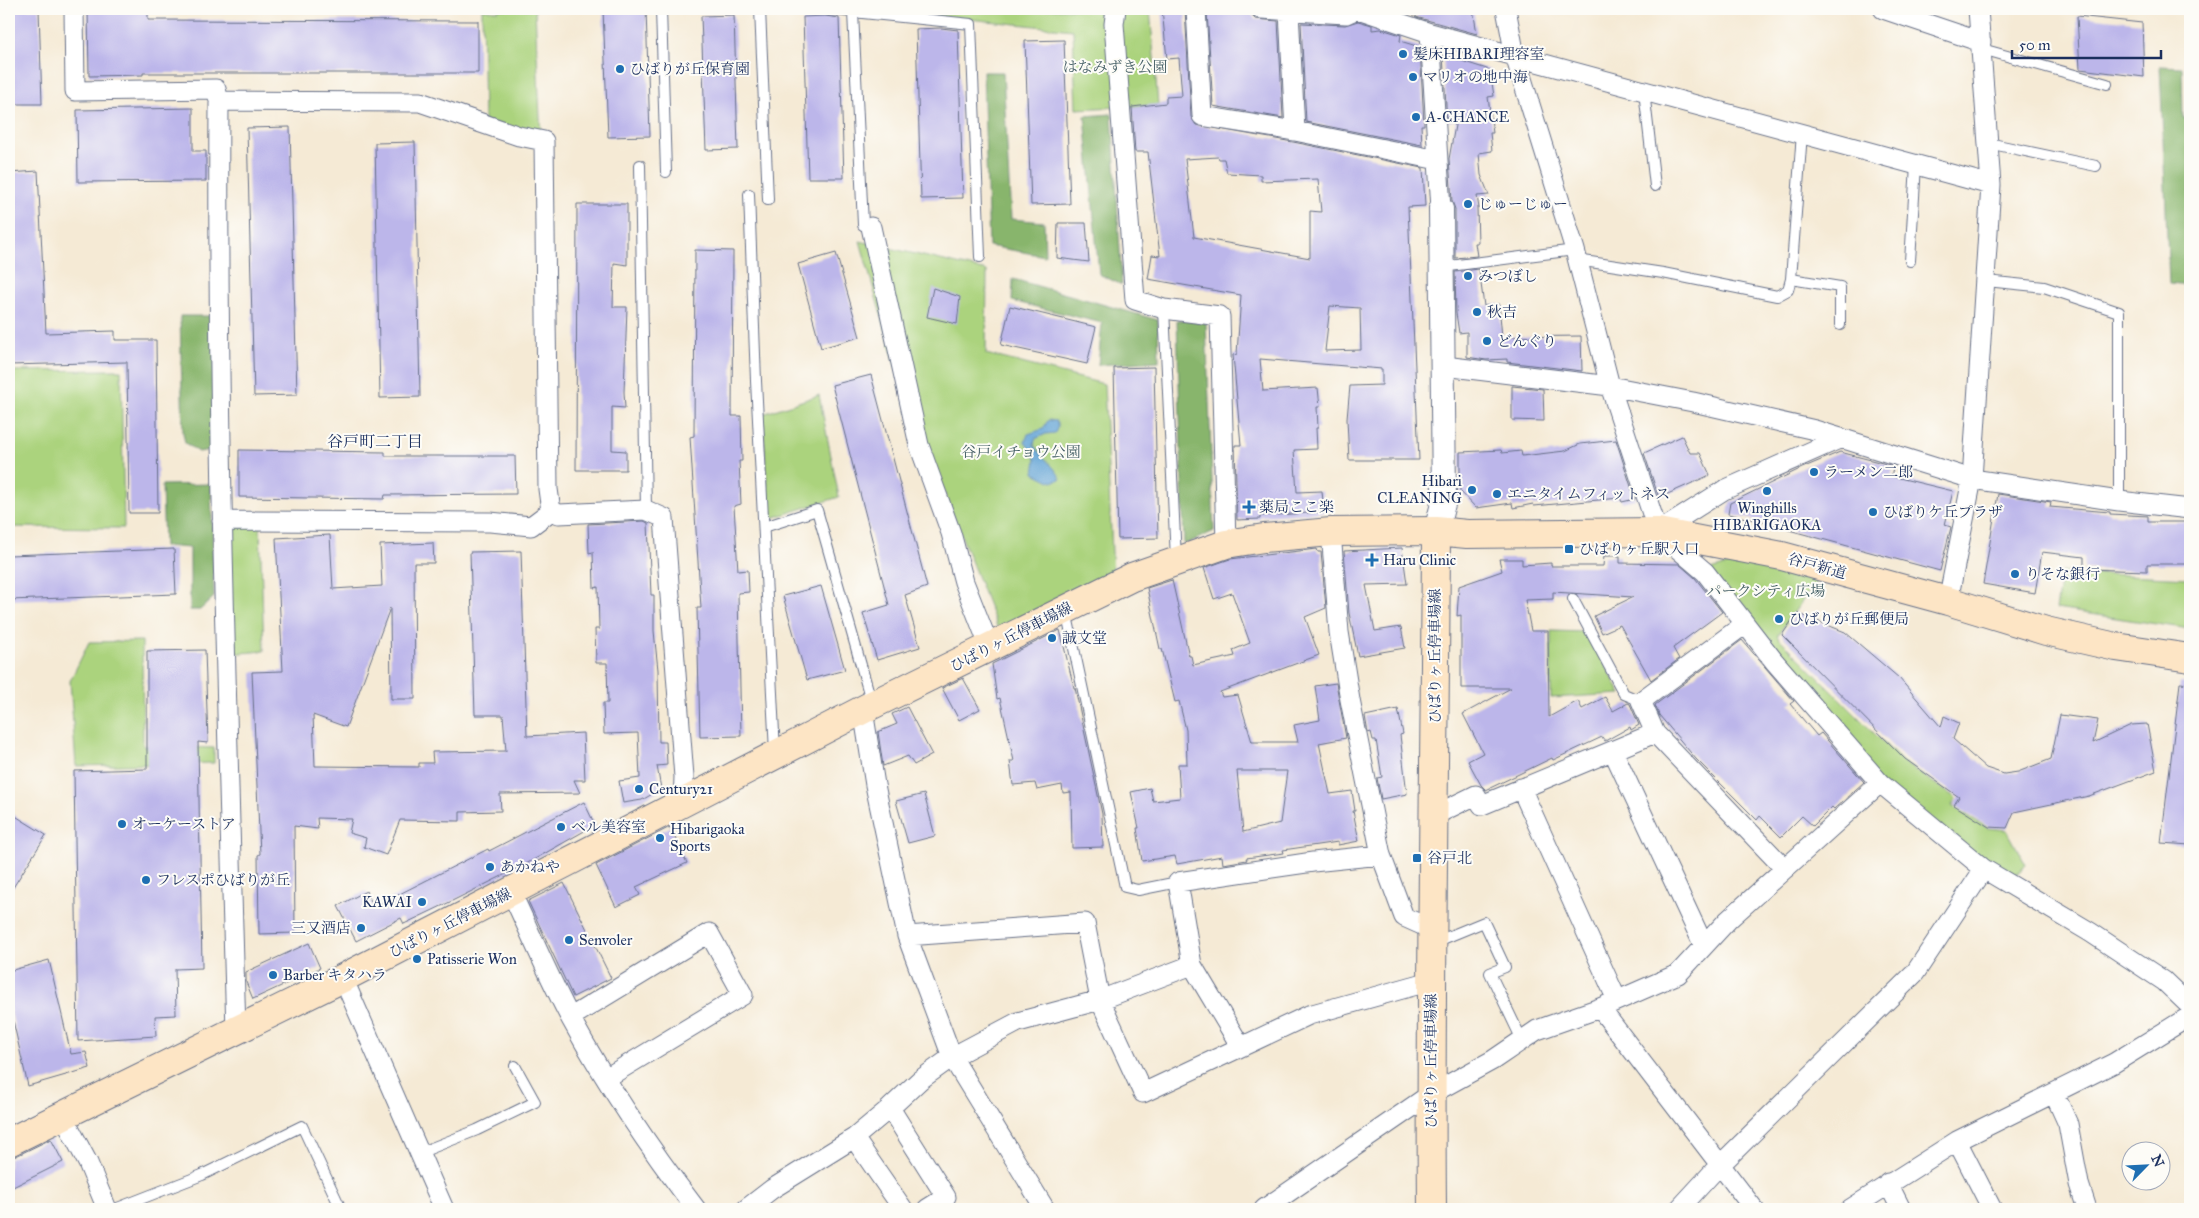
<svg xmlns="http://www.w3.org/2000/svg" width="2199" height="1218" viewBox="0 0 2199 1218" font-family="'IM FELL Great Primer','Noto Serif JP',serif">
<rect width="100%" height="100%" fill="#fdfcf7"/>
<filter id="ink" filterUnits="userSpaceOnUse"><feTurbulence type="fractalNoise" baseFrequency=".02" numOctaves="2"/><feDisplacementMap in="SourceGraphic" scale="10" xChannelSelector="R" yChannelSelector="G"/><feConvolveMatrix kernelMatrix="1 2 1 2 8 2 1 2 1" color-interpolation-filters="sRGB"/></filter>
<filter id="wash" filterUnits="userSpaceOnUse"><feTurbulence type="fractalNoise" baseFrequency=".0096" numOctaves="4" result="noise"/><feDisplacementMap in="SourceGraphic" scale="20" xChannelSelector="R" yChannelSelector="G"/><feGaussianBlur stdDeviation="1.12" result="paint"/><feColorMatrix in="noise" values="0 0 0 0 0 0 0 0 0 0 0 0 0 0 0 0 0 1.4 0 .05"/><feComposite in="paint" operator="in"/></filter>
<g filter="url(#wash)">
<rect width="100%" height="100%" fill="#f5ead5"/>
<path fill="#abd37d" stroke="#63816e" d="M482,9L498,11V9H535L541,140L484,122Z
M874,9H1150L1158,105L1076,109L1073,30Z
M860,241L987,271L986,354L1104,384L1113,573L998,629L898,375Z
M121,370L124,528L9,527V371Z
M819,395L839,497L769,519L763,414Z
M227,526H260L264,651L230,654Z
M1766,553L1826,568L1777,636L1903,762L1956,798L1952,806L1988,828L2007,830L2026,865L2007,883L1880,783L1705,572Z
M2062,572L2190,578V629L2056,609Z
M1551,631L1588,632L1621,694L1551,698Z
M142,641L143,746L214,748V763L76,766L70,681L89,642Z"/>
<path fill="#88b56c" stroke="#527265" d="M2160,66L2182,67L2183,118H2190V286L2169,284Z
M983,72H1003L1011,219L1044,222L1045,256L989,246Z
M1112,114L1122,285L1099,274L1085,116Z
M1013,279L1158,320L1159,361L1098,365L1102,323L1012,301Z
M180,316H214L216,449L199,452L185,443L183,433Z
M1177,320L1206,323L1214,531L1184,545Z
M211,484L214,597L200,610H190V548L164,546L162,485Z"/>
<path fill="#63a4d6" stroke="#3f6a9a" d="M1048,420L1056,421L1058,426L1055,433L1046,434L1035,439L1034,445C1042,458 1055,466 1061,479L1052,482L1034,473L1036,459L1025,442L1028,434L1043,429Z"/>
<g id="blocks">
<path fill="#bcb6ea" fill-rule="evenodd" d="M9,9H39L42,104H9Z
M88,9H148V20L478,21V73H143V75L89,76Z
M603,9H646L650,136L608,137Z
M1162,9H1185L1191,117L1196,125L1293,142L1423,168L1425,206L1408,207L1419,460H1349L1347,419L1350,386L1382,385V369L1260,359L1263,391L1318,388L1320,407H1317L1318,428H1316L1317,449L1294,450L1297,492L1322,491L1324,512L1260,516V519L1237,520L1235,445H1241L1233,355L1237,354L1241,295L1148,279L1152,255L1160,256L1148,152H1135L1132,107L1166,103V97L1182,96L1179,58L1167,59ZM1218,157L1219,159H1224L1227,173L1261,175V181L1318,179L1321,212L1310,211V258L1194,237L1185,159ZM1330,306L1360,308L1361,350L1325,351Z
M1415,9H1473L1477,34L1416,17Z
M1224,10V14L1250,12L1255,19L1278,21L1283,118L1213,106L1207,12Z
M734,15L738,149L706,150L701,16Z
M825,16L839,18L844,178H808L803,17Z
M2077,16L2142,23L2144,77L2080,69Z
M1358,21L1372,25V30L1381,29L1401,35L1400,41L1420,47L1424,125H1421L1422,145L1306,122L1301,23L1345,25Z
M941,28L958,30L963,198L921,199L916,29Z
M1064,40L1070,204L1031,205L1025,41Z
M1443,55L1490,70L1494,96L1488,97L1493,133H1490L1492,151L1479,153L1481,175L1489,195L1477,196L1479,208H1477L1478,243H1475L1477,256L1455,258V209L1452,201L1449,159L1456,120L1447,122Z
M193,108V151H206V181L78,182L77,110Z
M290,127L297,395L254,396L247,128Z
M415,142L420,397L380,398L375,143Z
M38,171L46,333L115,331V340H156L158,513H129L127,362L9,365V173Z
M577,204H627V265L614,263L613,307H627L624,392L625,408L612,407V450L626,451V470H576Z
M1058,223H1086L1089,262L1057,258Z
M695,250L733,251L732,416H741L742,461H739L741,504L734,506L738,571L748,570L749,592L738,593L741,736L700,737L697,608H701L690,437L694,436Z
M836,253L860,337L821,348L798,264Z
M1479,269L1484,306L1499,304L1502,337L1581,336L1582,371L1507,362V359L1486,360L1467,357V332L1459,333L1456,313L1455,272Z
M933,288L960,297L957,324L927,317Z
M1010,306L1096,327L1087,364L1001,345Z
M1154,367L1158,538L1118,539L1114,368Z
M871,375L927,587L905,595L920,647L877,660L863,613L889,605L832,385Z
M1512,386L1543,389L1544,421L1512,420Z
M1682,436L1690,453H1700L1710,475L1661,497L1660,495H1658L1644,453Z
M1616,440L1635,499L1622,502L1620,498L1534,506L1533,504L1513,508L1512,503L1476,508L1460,491V452L1501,450L1502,453L1521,451L1522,456L1565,451L1580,444Z
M239,450L385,452V456H515L516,494L385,495L384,499L239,497Z
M1840,452L1894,466L1891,476L1953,491L1945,525L1951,527L1940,571L1785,529L1786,527L1728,514L1730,503L1802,468Z
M1998,494L2051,502L2050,507L2110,512V514L2148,516V522H2190V564H2147V571L2084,569V557L2042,552L2035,593L1983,584Z
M644,521L648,523L651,595H654V631L658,670L659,742H666L667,765L657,766L661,789L642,800L623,803L619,781L640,778L638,733L604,734L603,703H608L607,663H596L595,629H599L598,587L594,588L593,552L589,553L588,524Z
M330,535L333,589L382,586L380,545L433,543L434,563H414L415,699H391L390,608L346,727L313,715L315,766L419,767V763H433L432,752L506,751L503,715H475L470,552L521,551L527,736L583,733L585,780H574L580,793L500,794L501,811L460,812V821L400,820L386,855L364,847L366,838L349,833L352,819L317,818L318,829L294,826L295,933L259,934L258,855L260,854L252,672L283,671L276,538Z
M1402,548L1407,584L1366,585L1375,631L1401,627L1405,648L1358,656L1349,613L1344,551Z
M174,549L176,594L9,600V555Z
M1317,549L1318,552H1321L1326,608L1305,617L1319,655L1220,692L1222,697L1238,695L1252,742H1298L1294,725L1320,720L1315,686L1336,683L1346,738L1319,743L1330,794L1352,791L1355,811H1353L1359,841L1338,845V842L1283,850L1284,853L1246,858L1247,860L1223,864L1222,856L1177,864L1175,856L1142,861L1137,828H1139L1131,792L1150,788L1153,801L1180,798L1178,764H1187L1186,730L1179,701L1175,702L1162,649H1160L1147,588L1172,580L1189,656H1191L1193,665L1235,656L1233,650L1250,643L1232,593L1214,599L1204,568L1230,559ZM1237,771H1287L1280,823L1243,832Z
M1604,556H1620V563L1679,564L1695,578L1722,612L1673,648L1679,659L1651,680L1620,625L1602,633L1594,616L1633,597L1553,592V599L1525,600L1531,631H1548L1549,717L1578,701L1582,709L1605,697L1613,711L1628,703L1630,704L1639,725L1631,730L1630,727L1605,741L1602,737L1553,760L1552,758L1486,790L1481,785L1468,761L1483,753L1463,714L1511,688H1461V615L1457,616L1459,586L1502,571L1499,559H1522V565L1551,563V566H1603Z
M821,586L845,670L807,680L783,596Z
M1797,613L1845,632L1899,678L1941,727L1944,716L1959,723L1953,739L1986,768L2004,774L2018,772L2051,759L2060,715L2098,720L2093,743L2131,725L2147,724L2156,771L2089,796L2014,812L2007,828L1989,827L1954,805L1959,797L1905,759L1782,635Z
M1060,630L1074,688H1075L1102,814L1103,847L1072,848L1071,792L1063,793L1062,785L1037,790L1035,783L1013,785L1010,761H1014L1000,698L997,699L992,664Z
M1742,640L1794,701L1790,704L1817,736L1821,733L1864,782L1834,809L1832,807L1813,826L1802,816L1781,837L1760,816L1757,820L1696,759L1659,715L1655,705Z
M205,650L208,743L198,742L202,968L175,969L176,1015L155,1016L156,1036L78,1041L74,771L147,769V651Z
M963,678L980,709L959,720L942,688Z
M2180,683L2190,684V845L2161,843Z
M907,707L932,755L914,765L908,756L883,766L878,732L897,724L892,714Z
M1398,709L1403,734L1400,735L1407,794L1381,799L1377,778L1382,777L1376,740H1373L1371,732L1368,733L1365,716Z
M924,794L935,836L908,843L896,801Z
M584,802L595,825L526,864L452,901L404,924L401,918L356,941L338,906L366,891L374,907L488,849L489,851Z
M9,812L46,835L9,894Z
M670,827L687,863L636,887L640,895L616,907L596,865Z
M564,883L611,978L573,997L528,901Z
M309,943L320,968L253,999L246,982V972Z
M49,960L71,1054L86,1052L90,1068L28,1086L9,1003V971Z
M51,1139L63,1162L9,1189V1158L16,1156Z"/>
</g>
</g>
<g filter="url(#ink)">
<use href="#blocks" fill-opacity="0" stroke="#677088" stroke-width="1"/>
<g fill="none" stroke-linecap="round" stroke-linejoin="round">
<g stroke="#677088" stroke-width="12">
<path id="service" d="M661,9L666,172
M760,9L768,200
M823,9L971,24L980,257
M853,12L863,225
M1982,49L2107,84
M1644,91L1655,186
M1988,143L2096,166
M640,165L646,510
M749,194L756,381L775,752
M1577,260L1663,273L1777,296L1788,290L1791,279L1802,133
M1910,261L1916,165
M1442,267L1575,250
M1791,279L1840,287V325
M1986,281L2044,287L2119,312V501
M1164,309L1176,559
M764,527L817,510L872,704
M1573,599L1624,694L1641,701
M1066,611L1125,887L1138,890L1178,882
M1433,943L1484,922L1505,967L1490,973L1522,1040
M419,1153L477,1130L535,1102L515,1066
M115,1209L202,1175L302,1126L341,1209"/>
</g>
<g stroke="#677088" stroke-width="21">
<path id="minor" d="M74,9L75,91L216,89L219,101C217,411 227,721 236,1031
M1116,9L1114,24L1135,300L1164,309L1220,316L1226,544
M1196,9L1202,116L1295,131L1438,160
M1261,9L1346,14L1357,9
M1358,9L1430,33L1441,209
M1506,9L1515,56L1575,250L1610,386L1658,532L1705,572L1774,661L1880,783L1984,869L2090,932L2164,981L2190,1006
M1883,9L1981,42
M1289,11L1295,131
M1430,33L1991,185
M219,101L420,102L519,136L544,141L548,489L551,511
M871,227L919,445L951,533L964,582L990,648
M1444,366L1610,386L1693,402L1815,430L1972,479L2119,501L2190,509
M551,511L559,514L646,510L664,518L684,777L683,803
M222,521L490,522L531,526L551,511
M1331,532L1339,632L1350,700L1381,855L1404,917L1433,930
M1658,532L1724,490L1839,439
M1948,601L1972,479L1991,185L1978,9
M863,710L875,785L907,936L952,1057L1045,1209
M1655,733L1641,701L1745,624
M1613,751L1704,946
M1521,788L1617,1000
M1435,815L1476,795L1482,805L1655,733L1785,869
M511,892C531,934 549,978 571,1019C607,1085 650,1149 696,1209
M907,936L1085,923L1100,1000L1143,1093L1241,1047L1192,965L1178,882L1313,862L1381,855
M343,978L444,1209
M1600,1008L1754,1209
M571,1017L709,933L743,995L606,1078
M1241,1047L1309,1015L1431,981
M2054,1093L2068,1124L2079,1184L2087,1209
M890,1108L946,1197L927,1209
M63,1116L88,1163L107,1209
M854,1138L903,1209
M1957,1141L1992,1209
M1888,1183L1901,1209
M746,1209L772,1189L854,1138L890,1108L920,1080L952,1057L1018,1022L1100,1000L1192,965
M1264,1209L1431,1094L1493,1060L1537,1030L1600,1008L1678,974L1728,920L1880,783
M1679,1209L1714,1171L1915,973L1984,869
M1850,1209L1957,1141L2114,1063L2190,1016"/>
</g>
<g stroke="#677088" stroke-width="26">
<path id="tertiary" d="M1436,531L1444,500L1441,209"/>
</g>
<g stroke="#677088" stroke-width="30">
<path id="secondary" d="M9,1142L343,978L872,705L1132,577L1226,544L1264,538L1331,532L1436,531L1467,534L1658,532L1782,556L1948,601L2046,631L2116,647L2190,658
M1432,1209C1430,983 1435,757 1436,531"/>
</g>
<use href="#service" stroke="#fff" stroke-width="10"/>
<use href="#minor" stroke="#fff" stroke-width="19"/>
<use href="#tertiary" stroke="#fff" stroke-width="24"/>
<use href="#secondary" stroke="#fde5c5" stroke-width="28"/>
</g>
</g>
<g fill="#1f6fb2" stroke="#fdfcf7" stroke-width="2">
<circle cx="1403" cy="54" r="5"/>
<circle cx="620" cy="69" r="5"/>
<circle cx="1413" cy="77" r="5"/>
<circle cx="1416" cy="117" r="5"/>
<circle cx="1468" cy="204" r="5"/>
<circle cx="1468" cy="276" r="5"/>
<circle cx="1477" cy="312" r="5"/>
<circle cx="1487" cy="341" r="5"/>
<circle cx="1814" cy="472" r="5"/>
<circle cx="1472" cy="490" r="5"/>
<circle cx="1767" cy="491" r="5"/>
<circle cx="1497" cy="494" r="5"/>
<path d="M1246.5 499.5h5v5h5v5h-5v5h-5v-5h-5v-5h5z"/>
<circle cx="1873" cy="512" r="5"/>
<rect x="1564" y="544" width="10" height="10" rx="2.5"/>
<path d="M1369.5 552.5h5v5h5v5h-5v5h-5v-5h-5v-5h5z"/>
<circle cx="2015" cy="574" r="5"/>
<circle cx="1779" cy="619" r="5"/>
<circle cx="1052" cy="638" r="5"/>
<circle cx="639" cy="789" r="5"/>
<circle cx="122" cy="824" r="5"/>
<circle cx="561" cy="827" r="5"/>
<circle cx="660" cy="838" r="5"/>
<rect x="1412" y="853" width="10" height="10" rx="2.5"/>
<circle cx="490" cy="867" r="5"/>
<circle cx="146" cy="880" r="5"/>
<circle cx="422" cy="902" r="5"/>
<circle cx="361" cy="928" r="5"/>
<circle cx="569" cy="940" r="5"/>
<circle cx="417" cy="959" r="5"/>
<circle cx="273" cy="975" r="5"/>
</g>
<g text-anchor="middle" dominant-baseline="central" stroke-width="4" stroke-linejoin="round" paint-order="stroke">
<g font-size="15" fill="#1b2f5e" stroke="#fdfcf7" text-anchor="start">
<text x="1413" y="54">髪床HIBARI理容室</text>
<text x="630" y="69">ひばりが丘保育園</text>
<text x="1423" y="77">マリオの地中海</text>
<text x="1426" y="117">A-CHANCE</text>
<text x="1478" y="204">じゅーじゅー</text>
<text x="1478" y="276">みつぼし</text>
<text x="1487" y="312">秋吉</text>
<text x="1497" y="341">どんぐり</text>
<text x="1824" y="472">ラーメン二郎</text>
<text x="1462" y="481" text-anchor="end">Hibari<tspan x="1462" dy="17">CLEANING</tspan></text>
<text x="1507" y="494">エニタイムフィットネス</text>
<text x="1259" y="507">薬局ここ楽</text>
<text x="1767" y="508" text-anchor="middle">Winghills<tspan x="1767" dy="17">HIBARIGAOKA</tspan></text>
<text x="1883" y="512">ひばりケ丘プラザ</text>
<text x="1579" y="549">ひばりヶ丘駅入口</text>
<text x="1383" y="560">Haru Clinic</text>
<text x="2025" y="574">りそな銀行</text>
<text x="1789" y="619">ひばりが丘郵便局</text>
<text x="1062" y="638">誠文堂</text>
<text x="649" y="789">Century21</text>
<text x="132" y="824">オーケーストア</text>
<text x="571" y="827">ベル美容室</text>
<text x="670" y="829">Hibarigaoka<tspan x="670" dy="17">Sports</tspan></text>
<text x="1427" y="858">谷戸北</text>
<text x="500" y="867">あかねや</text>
<text x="156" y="880">フレスポひばりが丘</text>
<text x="412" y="902" text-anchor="end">KAWAI</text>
<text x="351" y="928" text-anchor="end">三又酒店</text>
<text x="579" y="940">Senvoler</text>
<text x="427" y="959">Patisserie Won</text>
<text x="283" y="975">Barber キタハラ</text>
</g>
<g font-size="15" fill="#466067" stroke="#fdfcf7">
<text x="1115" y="67">はなみずき公園</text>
<text x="1021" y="452">谷戸イチョウ公園</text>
<text x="1766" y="591">パークシティ広場</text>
</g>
<g font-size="15" fill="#1b2f5e" stroke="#fdfcf7">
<text transform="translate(1817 566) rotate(15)">谷戸新道</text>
<text transform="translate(1011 637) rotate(-27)">ひばりヶ丘停車場線</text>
<text transform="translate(1435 656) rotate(-90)">ひばりヶ丘停車場線</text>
<text transform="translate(450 923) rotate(-27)">ひばりヶ丘停車場線</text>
<text transform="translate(1431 1061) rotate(-90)">ひばりヶ丘停車場線</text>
</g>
<g font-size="16" fill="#1b2f5e" stroke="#fdfcf7">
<text x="375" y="441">谷戸町二丁目</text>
</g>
</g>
<rect width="2199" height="1218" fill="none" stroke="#fdfcf7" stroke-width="30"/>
<g transform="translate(2146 1166) rotate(66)"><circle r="24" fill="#fdfcf7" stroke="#a3aaba"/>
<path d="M0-4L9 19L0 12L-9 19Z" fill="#1f6fb2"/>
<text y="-8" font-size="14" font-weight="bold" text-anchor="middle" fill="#1b2f5e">N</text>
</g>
<path d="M2012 50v8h149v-8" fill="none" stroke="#1b2f5e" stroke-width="2.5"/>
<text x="2019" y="50" font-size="15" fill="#1b2f5e" stroke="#fdfcf7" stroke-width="4" paint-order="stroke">50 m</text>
</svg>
